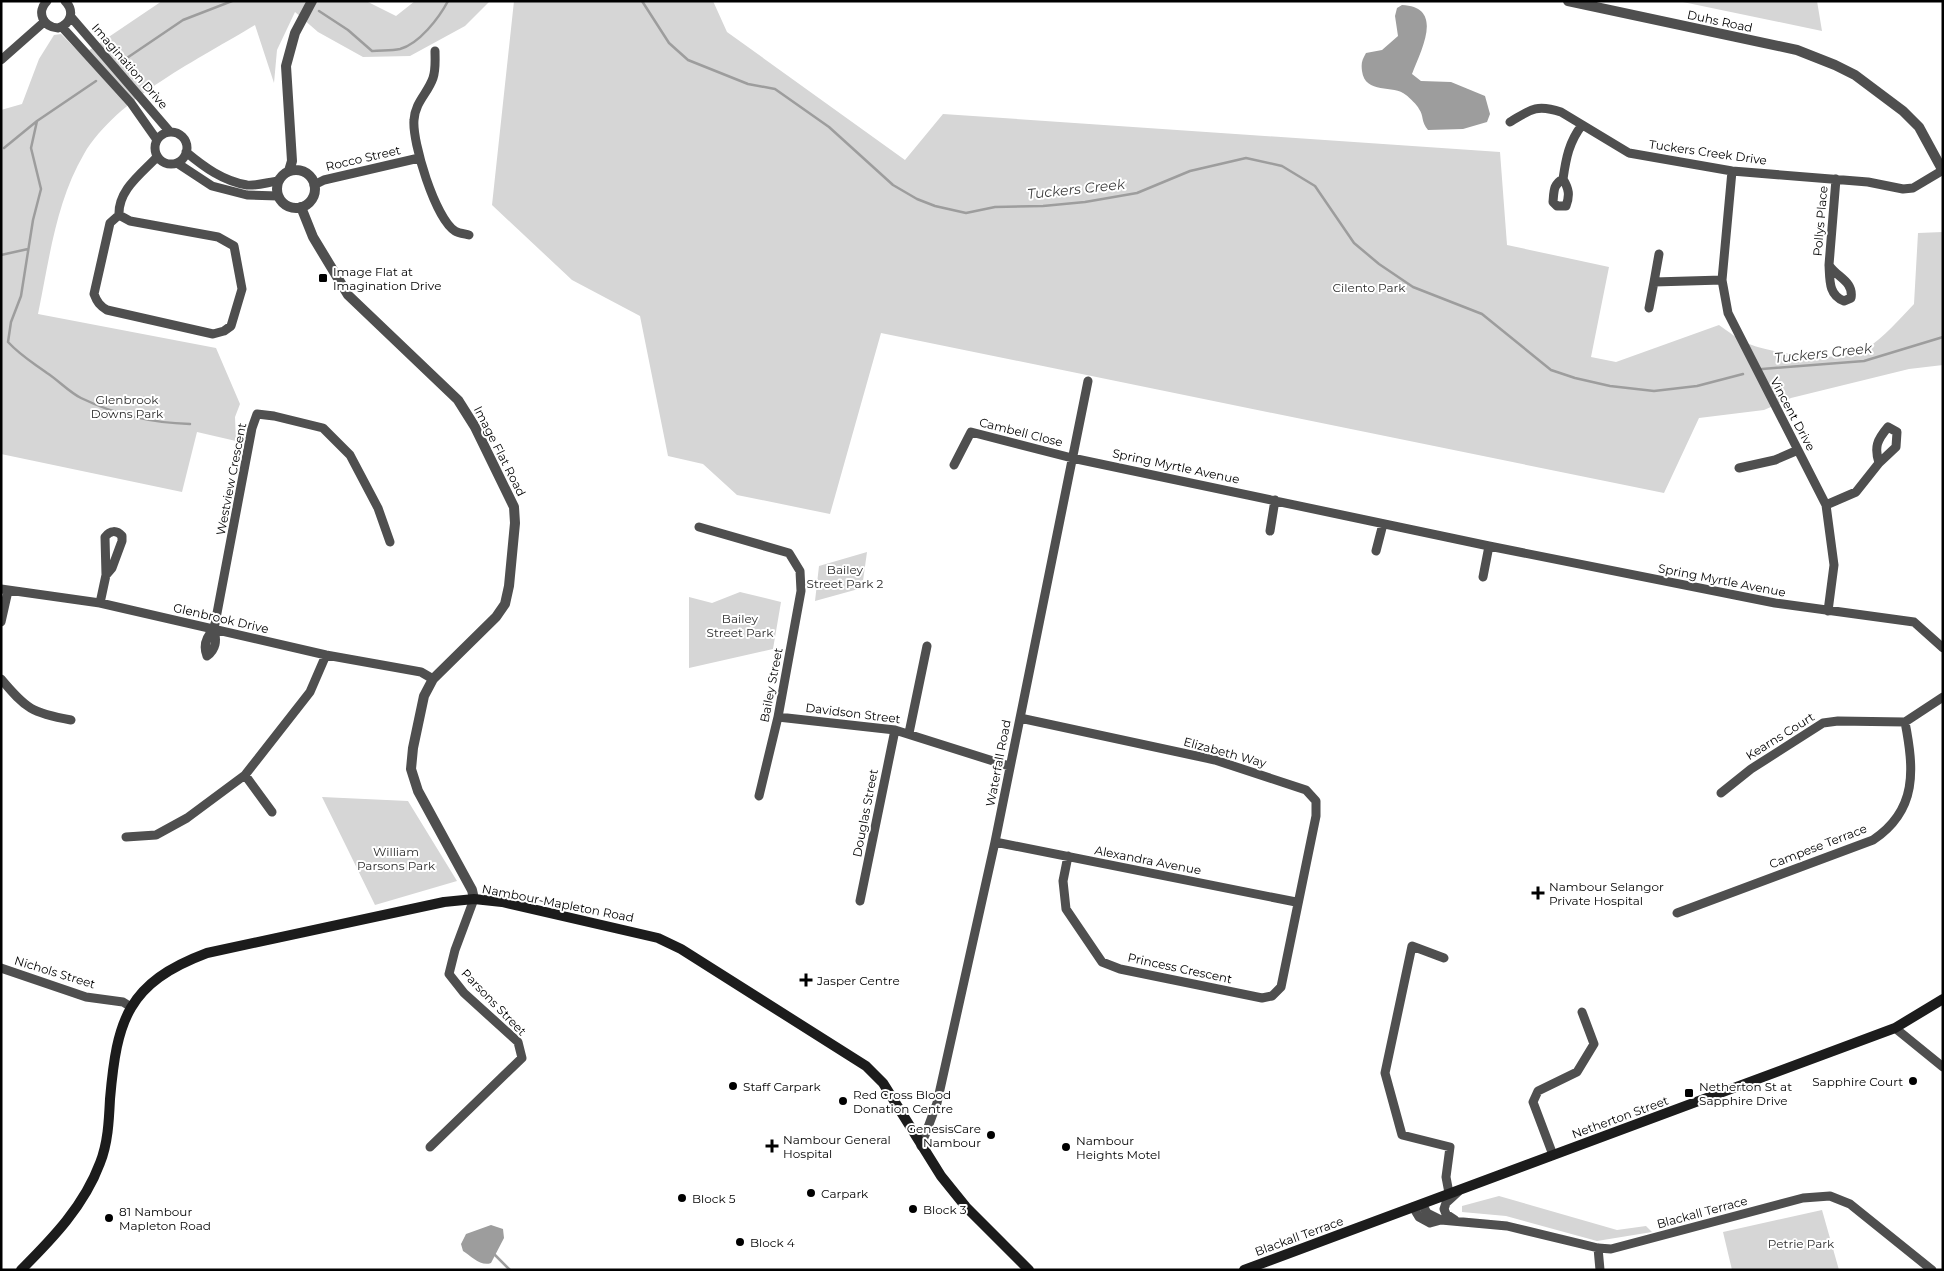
<svg xmlns="http://www.w3.org/2000/svg" width="1944" height="1271" viewBox="0 0 1944 1271" font-family="Montserrat,sans-serif">
<rect width="100%" height="100%" fill="#fff"/>
<path fill="#d6d6d6" d="M162,1H366L396,16L415,1H490L465,26L410,56L363,57L318,32L295,12L277,50L274,83L255,25C201,58 117,98 84,154C56,201 49,261 38,314L216,348L240,404L235,417L236,441L197,432L182,492L1,454V110L22,104L39,59L54,35L61,34L82,55Z
M514,1H713L727,32L905,160L943,114L1500,152L1507,245L1609,267L1591,357L1616,362L1719,325C1728,331 1738,340 1749,344C1774,354 1842,364 1866,349C1884,337 1899,320 1914,304L1918,233L1943,232V365L1909,369L1791,398L1764,410L1699,418L1664,493L881,333L830,514L737,495L703,464L668,456L640,316L572,280L492,205Z
M1678,1H1817L1822,31Z
M867,552L862,588L815,601L819,566Z
M740,592L781,602L773,649L689,668V597L712,603Z
M322,797L408,801L457,881L375,905Z
M1499,1196L1617,1230L1646,1226L1652,1232L1597,1241L1506,1216L1462,1212V1206Z
M1822,1210L1839,1270H1732L1723,1232Z"/>
<path fill="#9d9d9d" d="M1402,5C1445,7 1421,50 1412,74L1421,81L1451,82L1485,96L1490,114L1487,122L1463,129L1428,130C1421,122 1424,116 1419,109C1417,105 1410,98 1406,95C1394,84 1365,95 1362,71C1361,63 1362,60 1366,53L1382,50L1398,36L1395,16L1397,8Z
M491,1225L503,1229L504,1238L491,1263C481,1267 471,1256 463,1251L461,1244L466,1234Z"/>
<g fill="none" stroke-linecap="round" stroke-linejoin="round">
<path stroke="#9d9d9d" stroke-width="2.5" d="M642,1L669,43L688,60L748,84L775,89L829,127L893,185L917,199L935,206L966,213L995,207L1043,206L1085,202L1137,193L1190,171L1246,158L1282,166L1315,186L1354,243L1379,264L1413,287L1482,314L1551,370L1575,378L1610,386L1654,391L1697,386L1743,374
M319,11L348,30L372,51C381,50 391,51 400,49C419,44 439,18 448,1
M121,62L183,20L232,1
M37,121L31,148L41,189L33,220L21,296L11,322L8,342C21,356 32,362 47,373C58,380 69,392 81,398C114,414 153,423 190,424
M4,148L37,121L96,81
M1,255L28,249
M1762,369L1864,361L1943,337
M495,1255L510,1270"/>
<path stroke="#4f4f4f" stroke-width="9" d="M47,1C36,12 43,27 58,28C71,24 75,11 65,1
M71,17L170,132
M62,27L131,103L157,140
M435,51C435,60 436,69 433,78C428,93 415,102 414,120C412,142 435,218 455,231C458,233 465,234 469,235
M1,60L44,22
M1510,122C1531,109 1537,104 1561,112L1629,153L1732,171L1868,182L1903,189L1913,188L1943,170
M155 148a16 16 0 1 1 32 0a16 16 0 1 1-32 0Z
M186,152C204,167 223,181 247,185C257,186 269,182 278,181
M177,163L212,186L247,195L278,196
M1732,171L1722,280L1728,313L1826,505L1834,565L1828,611
M1563,179C1553,184 1554,192 1553,202L1557,206H1566C1570,195 1569,189 1563,179C1566,158 1569,142 1582,125
M314,185L324,180L419,158
M119,215L130,221L218,237L234,246L242,289L231,326L224,331L213,334L107,310C100,306 97,302 94,294L110,223L119,215C118,190 141,174 157,157
M1659,254L1654,282L1722,280
M1829,265C1830,279 1828,295 1844,301L1851,298C1854,281 1836,277 1829,265L1836,179
M1649,308L1654,282
M954,465L971,432L1072,458L1489,546L1775,603L1914,622L1943,648
M1739,468L1775,460L1798,450
M1826,505L1856,492L1879,463C1874,447 1877,440 1888,427L1897,432L1896,447L1879,463
M699,527L789,553L800,571L801,591L778,717L759,796
M1270,531L1275,500
M1376,551L1383,524
M1483,577L1489,546
M1,589L100,603L326,655L421,672L433,679
M100,603L106,575L105,537C110,530 117,530 122,536V541L112,568L106,575
M1,622L8,591
M214,629C206,637 203,646 207,656C216,649 217,641 214,629L252,428L257,414L274,416L323,428L350,455L378,508L390,542
M1,679C26,709 32,713 71,720
M778,717L895,730L1009,766
M1020,718L1215,760L1306,790L1316,801V816L1281,987L1272,996L1262,998L1120,969L1102,962L1066,909L1063,881L1068,856
M909,733L927,646
M245,775L272,812
M1721,793L1751,769L1823,723L1838,721L1905,722L1943,697
M126,837L156,835L187,818L245,775L310,692L326,655
M995,842L1296,902
M860,901L895,730
M1677,913L1873,840C1918,810 1914,769 1905,722
M1444,958L1412,946L1385,1073L1402,1135L1450,1147L1446,1177L1449,1193
M1,968L86,997L123,1002L131,1007
M1895,1028L1943,1067
M921,1146L937,1103L995,842L1088,381
M430,1147L522,1058L518,1042L464,993L449,974L455,950L474,899
M1553,1155L1533,1102L1538,1091L1577,1072L1594,1044L1582,1012
M1422,1204L1427,1213L1441,1220
M1413,1207L1419,1217L1430,1223L1441,1220L1507,1226L1598,1248L1611,1249L1803,1198L1830,1196L1850,1204L1932,1270
M1455,1220L1446,1214L1444,1209L1446,1203L1458,1192
M1598,1248L1600,1270"/>
<path stroke="#4f4f4f" stroke-width="10" d="M1568,1L1797,50L1835,65L1855,75L1903,111L1919,127L1943,171
M277 189a19 19 0 1 1 38 0a19 19 0 1 1-38 0Z
M289,171L292,161L286,66L295,33L312,1
M301,207L313,237L348,295L458,400L475,427L514,507L515,523L509,586L505,604L496,617L433,679L424,696L413,748L411,769L418,791L472,890L474,899"/>
<path stroke="#1c1c1c" stroke-width="10" d="M21,1270C53,1238 84,1206 100,1163C108,1143 109,1120 110,1099C117,1020 127,983 207,953L444,902L474,899L502,902L658,938L681,949L866,1066L883,1083L941,1176L966,1207L1029,1270
M1244,1270L1895,1028L1943,999"/>
</g>
<g fill="#000" stroke="#fff" stroke-width="2">
<rect x="318" y="273" width="10" height="10" rx="2.5"/>
<path d="M1535.5 885.5h5v5h5v5h-5v5h-5v-5h-5v-5h5z"/>
<path d="M803.5 972.5h5v5h5v5h-5v5h-5v-5h-5v-5h5z"/>
<circle cx="1913" cy="1081" r="5"/>
<circle cx="733" cy="1086" r="5"/>
<rect x="1684" y="1088" width="10" height="10" rx="2.5"/>
<circle cx="843" cy="1101" r="5"/>
<circle cx="991" cy="1135" r="5"/>
<path d="M769.5 1138.5h5v5h5v5h-5v5h-5v-5h-5v-5h5z"/>
<circle cx="1066" cy="1147" r="5"/>
<circle cx="811" cy="1193" r="5"/>
<circle cx="682" cy="1198" r="5"/>
<circle cx="913" cy="1209" r="5"/>
<circle cx="109" cy="1218" r="5"/>
<circle cx="740" cy="1242" r="5"/>
</g>
<g text-anchor="middle" dominant-baseline="central" stroke-width="4" stroke-linejoin="round" paint-order="stroke">
<g font-size="12" fill="#000" stroke="#fff">
<text transform="translate(1720 21) rotate(12)">Duhs Road</text>
<text transform="translate(130 66) rotate(49)">Imagination Drive</text>
<text transform="translate(1708 152) rotate(8)">Tuckers Creek Drive</text>
<text transform="translate(363 158) rotate(-13)">Rocco Street</text>
<text transform="translate(1820 221) rotate(-85)">Pollys Place</text>
<text transform="translate(1793 414) rotate(62)">Vincent Drive</text>
<text transform="translate(1021 432) rotate(14)">Cambell Close</text>
<text transform="translate(500 451) rotate(63)">Image Flat Road</text>
<text transform="translate(1176 466) rotate(12)">Spring Myrtle Avenue</text>
<text transform="translate(231 479) rotate(-79)">Westview Crescent</text>
<text transform="translate(1722 580) rotate(11)">Spring Myrtle Avenue</text>
<text transform="translate(221 618) rotate(13)">Glenbrook Drive</text>
<text transform="translate(771 685) rotate(-79)">Bailey Street</text>
<text transform="translate(853 713) rotate(7)">Davidson Street</text>
<text transform="translate(1780 736) rotate(-32)">Kearns Court</text>
<text transform="translate(1225 752) rotate(15)">Elizabeth Way</text>
<text transform="translate(998 763) rotate(-79)">Waterfall Road</text>
<text transform="translate(865 813) rotate(-79)">Douglas Street</text>
<text transform="translate(1818 846) rotate(-21)">Campese Terrace</text>
<text transform="translate(1148 860) rotate(11)">Alexandra Avenue</text>
<text transform="translate(558 903) rotate(11)">Nambour-Mapleton Road</text>
<text transform="translate(1180 968) rotate(12)">Princess Crescent</text>
<text transform="translate(55 972) rotate(17)">Nichols Street</text>
<text transform="translate(494 1002) rotate(46)">Parsons Street</text>
<text transform="translate(1620 1117) rotate(-20)">Netherton Street</text>
<text transform="translate(1702 1212) rotate(-15)">Blackall Terrace</text>
<text transform="translate(1299 1236) rotate(-20)">Blackall Terrace</text>
</g>
<g font-size="12" fill="#000" stroke="#fff" text-anchor="start">
<text x="333" y="271">Image Flat at<tspan x="333" dy="14">Imagination Drive</tspan></text>
<text x="1549" y="886">Nambour Selangor<tspan x="1549" dy="14">Private Hospital</tspan></text>
<text x="817" y="980">Jasper Centre</text>
<text x="1903" y="1081" text-anchor="end">Sapphire Court</text>
<text x="743" y="1086">Staff Carpark</text>
<text x="1699" y="1086">Netherton St at<tspan x="1699" dy="14">Sapphire Drive</tspan></text>
<text x="853" y="1094">Red Cross Blood<tspan x="853" dy="14">Donation Centre</tspan></text>
<text x="981" y="1128" text-anchor="end">GenesisCare<tspan x="981" dy="14">Nambour</tspan></text>
<text x="783" y="1139">Nambour General<tspan x="783" dy="14">Hospital</tspan></text>
<text x="1076" y="1140">Nambour<tspan x="1076" dy="14">Heights Motel</tspan></text>
<text x="821" y="1193">Carpark</text>
<text x="692" y="1198">Block 5</text>
<text x="923" y="1209">Block 3</text>
<text x="119" y="1211">81 Nambour<tspan x="119" dy="14">Mapleton Road</tspan></text>
<text x="750" y="1242">Block 4</text>
</g>
<g font-size="12" fill="#2d2d2d" stroke="#fff">
<text x="1369" y="287">Cilento Park</text>
<text x="127" y="399">Glenbrook<tspan x="127" dy="14">Downs Park</tspan></text>
<text x="845" y="569">Bailey<tspan x="845" dy="14">Street Park 2</tspan></text>
<text x="740" y="618">Bailey<tspan x="740" dy="14">Street Park</tspan></text>
<text x="396" y="851">William<tspan x="396" dy="14">Parsons Park</tspan></text>
<text x="1801" y="1243">Petrie Park</text>
</g>
<g font-size="14" font-style="italic" fill="#3e3e3e" stroke="#fff">
<text transform="translate(1076 189) rotate(-6)">Tuckers Creek</text>
<text transform="translate(1823 353) rotate(-6)">Tuckers Creek</text>
</g>
</g>
<rect width="1944" height="1271" fill="none" stroke="#000000" stroke-width="5"/>
</svg>
